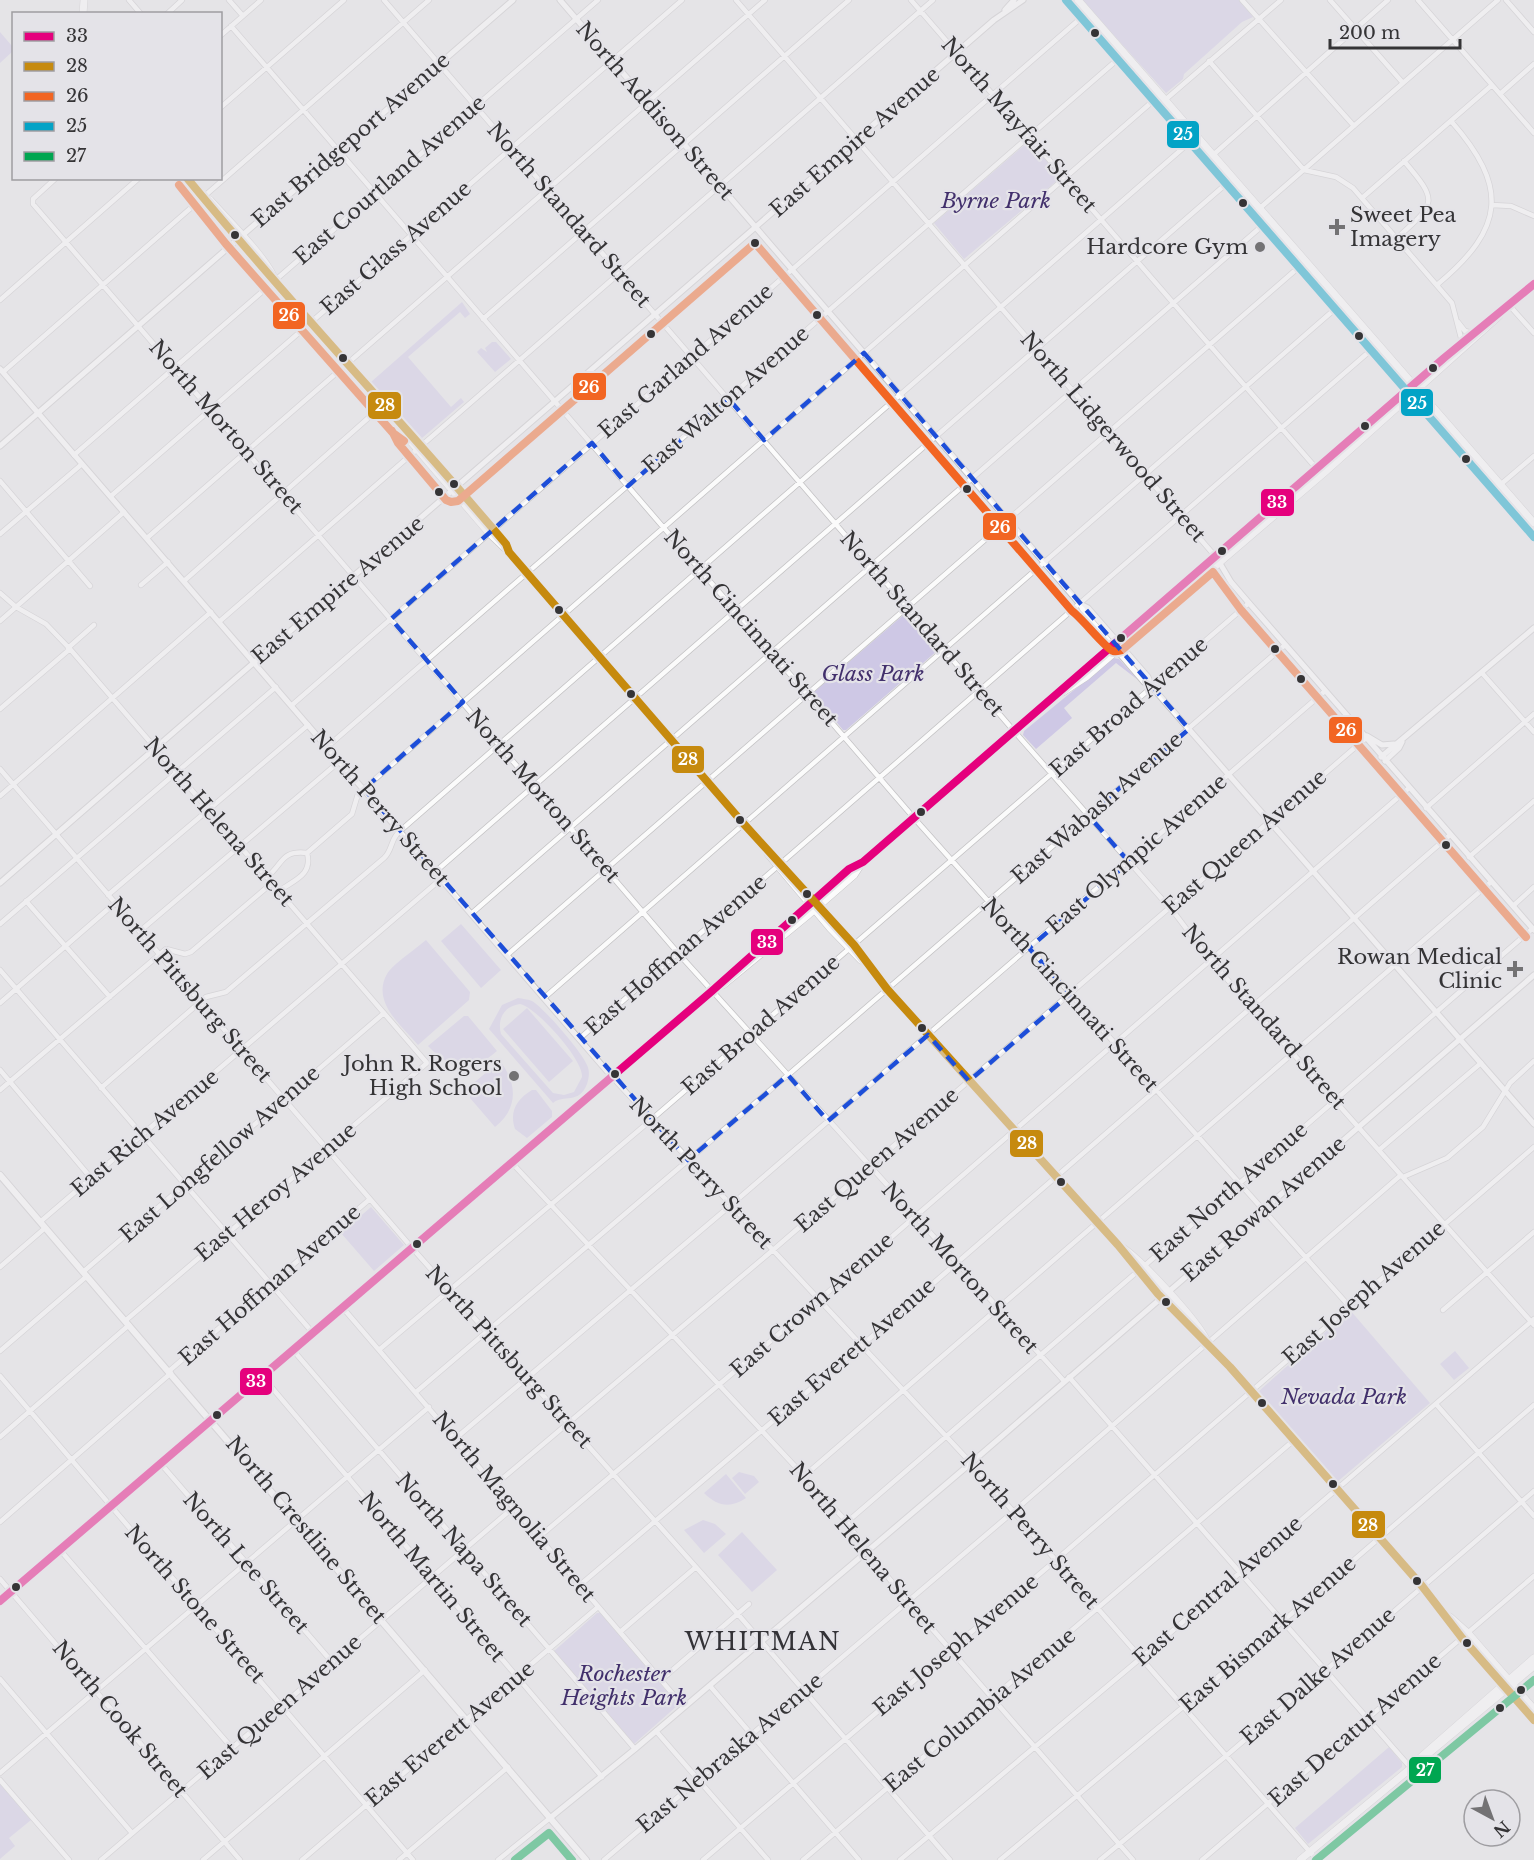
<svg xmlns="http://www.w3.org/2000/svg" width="1534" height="1860" viewBox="0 0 1534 1860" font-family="'Libre Baskerville',serif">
<rect width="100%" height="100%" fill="#e5e4e7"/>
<path fill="#cec8e5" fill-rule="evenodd" d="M1082,0H1239L1253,17L1242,22L1184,74L1183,79L1166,93Z
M0,32L12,46V52L0,63Z
M1029,141L1058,174L1059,179L964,259L934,223Z
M462,302L470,314L465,318L460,312L408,357L451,407L461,398L464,402L422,438L371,382Z
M492,342H496L511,359L495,372L477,352L481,348L487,352L485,348Z
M907,612L938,646V650L846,730H843L813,693Z
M1113,658L1119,659L1138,680L1116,663L1064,708L1072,718L1036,749L1023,735L1024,731Z
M461,924L501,970L481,988L441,941Z
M426,940L470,992L469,1000L418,1045C402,1026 371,1002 387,974C393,964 417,948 426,940Z
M518,998C523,999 527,999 532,1001C544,1008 582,1052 587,1065C590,1071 589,1078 587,1084C579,1105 563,1094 553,1103L489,1029L502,1005ZM520,1004C536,1007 584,1060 582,1077L574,1092L564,1095L553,1093L501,1034C497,1019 504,1006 520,1004Z
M527,1008L573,1061L549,1082L503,1029Z
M464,1016H468L497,1051C470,1074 452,1071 428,1046Z
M500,1061C517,1083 519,1108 495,1127L470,1098V1086Z
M532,1090H536L552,1111V1117L527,1138L515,1129C509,1111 517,1099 532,1090Z
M371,1207L404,1245L374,1271L341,1233Z
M1350,1310L1430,1403L1337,1482L1258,1392Z
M1455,1351L1469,1368L1454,1380L1440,1364Z
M739,1472L754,1476L759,1482L745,1494L732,1478Z
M726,1474L746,1498C730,1509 717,1506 704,1493Z
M703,1520L715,1524L726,1534L704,1553L684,1530Z
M742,1532L777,1570L752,1592L718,1555Z
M597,1613H601L678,1705L634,1744L553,1652Z
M1389,1747L1402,1763V1767L1308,1844L1295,1828Z
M0,1784L31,1820L9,1838L15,1846L0,1859Z"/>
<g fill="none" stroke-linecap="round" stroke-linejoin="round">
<g stroke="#c3c2c4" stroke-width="6">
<path id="minor" d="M129,0L141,14
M229,0L243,16
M384,0L1014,731L1176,915L1210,960L1534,1325
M736,0L1215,556
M911,0L1316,468
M1242,0L1354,126
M1330,0L1403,83
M1418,0L1534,133
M1506,0L1534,32
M167,14L182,0
M231,26L914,818L1349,1306
M220,36L261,0
M1209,61L1304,170L1336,177L1353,188L1452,303L1462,342
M1500,94L1534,64
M1165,100L1281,0
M220,108L344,0
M1213,155L1388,0
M56,178L33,199V204L678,953L1064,1381
M1362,198L1492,85
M1492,205L1511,206L1534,216
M1251,212L1260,208L1498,0
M1397,238C1436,203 1439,202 1404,161
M1438,284C1505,228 1509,187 1451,121
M0,300L139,178
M1509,305L1534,333
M483,319L849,0
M1458,322L1465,331L1473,333
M3,372L429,0
M74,455L598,0
M0,481L90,586
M1493,491L1534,456
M111,496L682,0
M0,534L82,464
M147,538L765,0
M184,581L383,405
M141,585L168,562
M0,593L16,607L46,624L70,649L427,1063L125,1321
M0,621L124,512
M220,621L933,0
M68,648L94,625
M1482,673L1534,732
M292,705L1081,18
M0,709L70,649
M327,747L1125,53
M0,769L413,1249L736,1612L950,1860
M0,796L211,612
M1426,808L1534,714
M1469,857L1534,801
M435,872L1226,184
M267,877C283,864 281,850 307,853L352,814L358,794L1161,94
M279,891C294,880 313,875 307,853
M108,895L308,725
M26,901L110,997
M1513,906L1534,887
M471,914L1270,219
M0,924L276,687
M140,931L340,761
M507,955L1299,267
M0,970L313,1333
M544,998L1335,309
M0,1003L115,903
M579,1039L1371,350
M0,1070L91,1178
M612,1077L971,1463L1317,1860
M101,1088L206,997L226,992L384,858C393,850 390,839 400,831L1190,142
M0,1090L166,949L185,954L191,952L272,883
M1379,1150L1481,1063
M512,1163L847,1522L866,1551L908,1601L1133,1860
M1403,1177L1447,1158L1483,1127L1510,1083L1534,1061
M40,1222L441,879
M0,1267L45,1228
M1143,1267L1532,929
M83,1272L384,1013
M343,1308L684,1707
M1443,1310L1534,1232
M380,1349L651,1120L1249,603
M293,1350L635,1749
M0,1351L87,1276
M169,1371L370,1199
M0,1376L413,1860
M262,1376L602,1777
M1069,1377L1410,1767
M416,1392L788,1075L1285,645
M1436,1404L1534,1516
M0,1437L129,1325
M456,1438L731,1205L1325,691
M161,1464L332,1662
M804,1476L1491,882
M496,1484L773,1250L1366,738
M0,1522L171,1373
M847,1522L1138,1271
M539,1537L819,1300L1409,788
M60,1550L232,1748
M0,1579L240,1860
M580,1585L861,1346L1450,835
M620,1632L696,1567
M0,1679L132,1833
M661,1680L749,1604
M710,1686L859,1860
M656,1731L768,1860
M0,1773L429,1407
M0,1780L69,1860
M101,1860L514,1507
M203,1860L425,1670
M302,1860L598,1607
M399,1860L508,1767
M498,1860L550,1818
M604,1860L1013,1512L1401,1175
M703,1860L1056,1560L1534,1147
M803,1860L1293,1441
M900,1860L1141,1658L1534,1319
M1000,1860L1183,1707L1534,1405
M1100,1860L1226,1756L1534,1491
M1202,1860L1534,1576"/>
</g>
<g stroke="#c3c2c4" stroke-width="7">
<path id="tertiary" d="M560,0L1080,604L1088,608L1148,677L1152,687
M1005,10L1014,0
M0,369L612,1077
M0,446L513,0
M1218,560L1231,582L1249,603L1534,930
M1080,604L1084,612L1144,682L1152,687L1534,1124
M1367,736L1382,745L1394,744
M1381,757L1534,628
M1385,761L1399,748L1402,742
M0,883L994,20L1023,0
M550,1818L635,1749L971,1463L1534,975"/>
</g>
<g stroke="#c3c2c4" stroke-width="8">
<path id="secondary" d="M0,1175L586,1860"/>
</g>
<g stroke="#c3c2c4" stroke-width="8">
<path id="primary" d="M1066,0L1534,537
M1078,0L1534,523
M83,14L84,0
M187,178L255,261L401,426L440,466L506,544L509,552L743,823L854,945L887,989L1118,1245L1158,1294L1230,1367L1422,1586L1462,1638L1534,1720
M204,197L210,200C225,217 270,261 275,281
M402,427L406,436L489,533L509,552
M1063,692L1086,677L1325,472L1499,316
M768,854L830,928L861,960
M723,985L807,916L854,875L861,864
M1120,1246C1140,1258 1197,1320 1207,1341
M0,1601L712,991L849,869L863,862L914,818L1444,358L1534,284
M1450,1617L1468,1633L1534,1709
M1412,1765L1534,1658
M1300,1860L1534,1666"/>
</g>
<use href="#minor" stroke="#fbfbfb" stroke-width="4.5"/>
<use href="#tertiary" stroke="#fbfbfb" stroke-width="5"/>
<use href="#secondary" stroke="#fbfbfb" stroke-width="6"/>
<use href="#primary" stroke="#fbfbfb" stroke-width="7"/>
<g stroke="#e4e3e8" stroke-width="12">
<path id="bus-1" d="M0,1601L712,991L849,869L863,862L1444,358L1534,284"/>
</g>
<g stroke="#e4e3e8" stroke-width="12">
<path id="bus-2" d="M187,178C290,304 402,421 506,544L509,552L743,823L854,945L887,989L1118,1245L1158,1294L1230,1367L1422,1586L1462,1638L1534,1720"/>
</g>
<g stroke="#e4e3e8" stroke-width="12">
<path id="bus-3" d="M179,185L226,244L393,433L404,441
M392,431L398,443L446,500L451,502L458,501L755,243L1072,611C1082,618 1106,649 1113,651C1117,652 1118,651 1122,650L1213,572L1241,610L1526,937"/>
</g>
<g stroke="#e4e3e8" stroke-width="12">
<path id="bus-4" d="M1066,0L1534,537"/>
</g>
<g stroke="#e4e3e8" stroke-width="12">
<path id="bus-5" d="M515,1860L549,1833L572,1860
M1316,1860L1534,1680"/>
</g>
<use href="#bus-1" stroke="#e5007d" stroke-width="8"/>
<use href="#bus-2" stroke="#c68a0e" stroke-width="8"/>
<use href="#bus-3" stroke="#f26522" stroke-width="8"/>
<use href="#bus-4" stroke="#03a3c6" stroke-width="8"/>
<use href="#bus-5" stroke="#00a651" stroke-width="8"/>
</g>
<path d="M0 0H1534V1860H0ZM864,353L1189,729L1088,815L1129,862L1029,948L1070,994L969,1081L928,1035L828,1121L788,1075L688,1160L364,789L463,702L391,619L592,443L628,486L728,398L764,440Z" fill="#e5e4e7" fill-opacity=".55" fill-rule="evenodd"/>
<path fill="none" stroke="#1d4ed8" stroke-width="4.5" stroke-dasharray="12 8" stroke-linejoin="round" d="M864,353L1189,729L1088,815L1129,862L1029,948L1070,994L969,1081L928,1035L828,1121L788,1075L688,1160L364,789L463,702L391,619L592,443L628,486L728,398L764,440Z"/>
<g fill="#353436" stroke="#e4e3e8" stroke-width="2">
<circle cx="1095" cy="33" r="5"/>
<circle cx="1243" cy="203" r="5"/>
<circle cx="235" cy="235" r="5"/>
<circle cx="755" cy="243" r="5"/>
<circle cx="817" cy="315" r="5"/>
<circle cx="651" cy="334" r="5"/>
<circle cx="1359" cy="336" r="5"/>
<circle cx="343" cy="358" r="5"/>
<circle cx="1433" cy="368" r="5"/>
<circle cx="1365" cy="426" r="5"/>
<circle cx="1466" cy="459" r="5"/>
<circle cx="454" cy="484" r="5"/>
<circle cx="967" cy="489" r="5"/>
<circle cx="439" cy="492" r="5"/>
<circle cx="1222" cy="551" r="5"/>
<circle cx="559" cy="610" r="5"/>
<circle cx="1121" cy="638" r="5"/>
<circle cx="1275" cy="649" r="5"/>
<circle cx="1301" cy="679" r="5"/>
<circle cx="631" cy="694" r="5"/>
<circle cx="921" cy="812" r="5"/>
<circle cx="740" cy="820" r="5"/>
<circle cx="1446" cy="845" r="5"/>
<circle cx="807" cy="894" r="5"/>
<circle cx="792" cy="920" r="5"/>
<circle cx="922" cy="1028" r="5"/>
<circle cx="615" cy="1074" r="5"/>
<circle cx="1061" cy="1182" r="5"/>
<circle cx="417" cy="1244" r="5"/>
<circle cx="1166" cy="1302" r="5"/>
<circle cx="1262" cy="1403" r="5"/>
<circle cx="217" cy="1415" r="5"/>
<circle cx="1333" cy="1484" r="5"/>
<circle cx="1417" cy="1581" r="5"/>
<circle cx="16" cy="1587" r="5"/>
<circle cx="1467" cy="1643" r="5"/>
<circle cx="1521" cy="1690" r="5"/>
<circle cx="1500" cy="1708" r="5"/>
</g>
<g fill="#737274" stroke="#e4e3e8" stroke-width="2">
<path d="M1334 218h6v6h6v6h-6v6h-6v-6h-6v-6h6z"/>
<circle cx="1260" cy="247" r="6"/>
<path d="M1512 960h6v6h6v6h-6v6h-6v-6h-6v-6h6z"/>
<circle cx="514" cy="1076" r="6"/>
</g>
<g text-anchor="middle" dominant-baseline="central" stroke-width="4.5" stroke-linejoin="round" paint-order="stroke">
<g font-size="21" fill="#353436" stroke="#e4e3e8">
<text transform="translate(655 111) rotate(49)">North Addison Street</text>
<text transform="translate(1019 125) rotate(49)">North Mayfair Street</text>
<text transform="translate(351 140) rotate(-41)">East Bridgeport Avenue</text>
<text transform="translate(855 142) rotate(-41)">East Empire Avenue</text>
<text transform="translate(390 180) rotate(-41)">East Courtland Avenue</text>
<text transform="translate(569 215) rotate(49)">North Standard Street</text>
<text transform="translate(396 248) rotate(-41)">East Glass Avenue</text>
<text transform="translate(686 361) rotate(-41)">East Garland Avenue</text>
<text transform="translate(726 400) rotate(-41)">East Walton Avenue</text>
<text transform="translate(226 427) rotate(49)">North Morton Street</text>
<text transform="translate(1113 437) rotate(49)">North Lidgerwood Street</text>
<text transform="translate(338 590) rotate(-40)">East Empire Avenue</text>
<text transform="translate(922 624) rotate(49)">North Standard Street</text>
<text transform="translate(751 628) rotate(49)">North Cincinnati Street</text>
<text transform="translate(1129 707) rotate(-41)">East Broad Avenue</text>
<text transform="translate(543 796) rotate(49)">North Morton Street</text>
<text transform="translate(380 808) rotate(49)">North Perry Street</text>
<text transform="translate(1097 808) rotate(-41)">East Wabash Avenue</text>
<text transform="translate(219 822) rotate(49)">North Helena Street</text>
<text transform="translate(1245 842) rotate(-41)">East Queen Avenue</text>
<text transform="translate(1137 854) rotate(-41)">East Olympic Avenue</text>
<text transform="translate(676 955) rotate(-41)">East Hoffman Avenue</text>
<text transform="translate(190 990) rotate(49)">North Pittsburg Street</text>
<text transform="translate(1070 995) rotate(48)">North Cincinnati Street</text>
<text transform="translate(1264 1017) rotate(49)">North Standard Street</text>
<text transform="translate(761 1025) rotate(-41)">East Broad Avenue</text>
<text transform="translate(145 1133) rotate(-40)">East Rich Avenue</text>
<text transform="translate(220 1154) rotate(-41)">East Longfellow Avenue</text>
<text transform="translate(877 1160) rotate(-41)">East Queen Avenue</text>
<text transform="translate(701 1173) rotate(47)">North Perry Street</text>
<text transform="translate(276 1192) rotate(-40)">East Heroy Avenue</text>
<text transform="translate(1229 1192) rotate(-41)">East North Avenue</text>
<text transform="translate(1264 1209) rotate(-41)">East Rowan Avenue</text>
<text transform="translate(960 1268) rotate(48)">North Morton Street</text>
<text transform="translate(270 1285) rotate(-41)">East Hoffman Avenue</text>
<text transform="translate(1364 1293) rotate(-41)">East Joseph Avenue</text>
<text transform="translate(812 1305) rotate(-41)">East Crown Avenue</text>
<text transform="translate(852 1352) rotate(-41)">East Everett Avenue</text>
<text transform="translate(509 1357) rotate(48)">North Pittsburg Street</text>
<text transform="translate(514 1507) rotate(50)">North Magnolia Street</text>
<text transform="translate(306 1530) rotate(50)">North Crestline Street</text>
<text transform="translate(1030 1531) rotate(49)">North Perry Street</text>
<text transform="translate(863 1548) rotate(50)">North Helena Street</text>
<text transform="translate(464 1550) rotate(49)">North Napa Street</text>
<text transform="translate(246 1563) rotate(49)">North Lee Street</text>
<text transform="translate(432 1577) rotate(50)">North Martin Street</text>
<text transform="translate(1218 1591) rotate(-41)">East Central Avenue</text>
<text transform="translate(195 1604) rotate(49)">North Stone Street</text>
<text transform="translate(1268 1634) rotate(-41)">East Bismark Avenue</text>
<text transform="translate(956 1645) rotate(-40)">East Joseph Avenue</text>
<text transform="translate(1318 1676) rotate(-41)">East Dalke Avenue</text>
<text transform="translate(280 1707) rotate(-41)">East Queen Avenue</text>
<text transform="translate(980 1710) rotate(-40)">East Columbia Avenue</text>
<text transform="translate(120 1719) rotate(50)">North Cook Street</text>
<text transform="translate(1355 1730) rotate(-41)">East Decatur Avenue</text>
<text transform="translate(450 1734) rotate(-40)">East Everett Avenue</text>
<text transform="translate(730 1753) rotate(-40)">East Nebraska Avenue</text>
</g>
<g font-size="21" font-style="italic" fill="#42306c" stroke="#e4e3e8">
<text x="996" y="201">Byrne Park</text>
<text x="873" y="674">Glass Park</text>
<text x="1344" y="1397">Nevada Park</text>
<text x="624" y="1674">Rochester<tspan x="624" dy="24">Heights Park</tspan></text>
</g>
<g font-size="21" fill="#353436" stroke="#e4e3e8" text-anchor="end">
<text x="1350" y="215" text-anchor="start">Sweet Pea<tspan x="1350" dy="24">Imagery</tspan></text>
<text x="1248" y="247">Hardcore Gym</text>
<text x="1502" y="957">Rowan Medical<tspan x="1502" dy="24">Clinic</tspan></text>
<text x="502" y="1064">John R. Rogers<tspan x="502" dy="24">High School</tspan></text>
</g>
<g font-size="24" letter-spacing="1.5" fill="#343337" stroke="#e4e3e8">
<text x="763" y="1641">WHITMAN</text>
</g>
</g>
<g stroke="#e4e3e8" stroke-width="2">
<rect x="1166" y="120" width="34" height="29" rx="6" fill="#03a3c6"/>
<rect x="272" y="301" width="34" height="29" rx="6" fill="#f26522"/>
<rect x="572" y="372" width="35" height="29" rx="6" fill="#f26522"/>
<rect x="1400" y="388" width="34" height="29" rx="6" fill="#03a3c6"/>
<rect x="367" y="391" width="35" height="29" rx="6" fill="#c68a0e"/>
<rect x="1260" y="488" width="35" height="29" rx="6" fill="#e5007d"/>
<rect x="982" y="512" width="35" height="29" rx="6" fill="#f26522"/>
<rect x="1328" y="716" width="35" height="28" rx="6" fill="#f26522"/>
<rect x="671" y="745" width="34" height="29" rx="6" fill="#c68a0e"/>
<rect x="750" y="928" width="34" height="28" rx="6" fill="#e5007d"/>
<rect x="1009" y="1129" width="35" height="29" rx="6" fill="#c68a0e"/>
<rect x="239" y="1367" width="34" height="29" rx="6" fill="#e5007d"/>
<rect x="1351" y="1510" width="35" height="29" rx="6" fill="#c68a0e"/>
<rect x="1408" y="1756" width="34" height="28" rx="6" fill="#00a651"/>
</g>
<g font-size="16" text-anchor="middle" font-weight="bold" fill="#fff">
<text x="1183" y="140">25</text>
<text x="289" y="321">26</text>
<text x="589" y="393">26</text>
<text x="1417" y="409">25</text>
<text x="385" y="411">28</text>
<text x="1277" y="508">33</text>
<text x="1000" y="533">26</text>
<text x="1346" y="736">26</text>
<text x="688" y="765">28</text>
<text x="767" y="948">33</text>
<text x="1027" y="1149">28</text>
<text x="256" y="1387">33</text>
<text x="1368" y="1531">28</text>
<text x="1425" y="1776">27</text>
</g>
<rect x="12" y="12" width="210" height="168" fill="#e4e3e8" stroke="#9e9da1" stroke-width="1.5"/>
<rect x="24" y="32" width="30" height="9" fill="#e5007d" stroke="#9e9da1" stroke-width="1.5"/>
<text x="66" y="42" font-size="18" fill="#353436">33</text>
<rect x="24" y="62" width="30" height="9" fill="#c68a0e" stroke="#9e9da1" stroke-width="1.5"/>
<text x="66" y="72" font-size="18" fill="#353436">28</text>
<rect x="24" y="92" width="30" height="9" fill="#f26522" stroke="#9e9da1" stroke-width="1.5"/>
<text x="66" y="102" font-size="18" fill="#353436">26</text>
<rect x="24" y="122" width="30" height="9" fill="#03a3c6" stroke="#9e9da1" stroke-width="1.5"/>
<text x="66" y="132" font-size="18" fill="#353436">25</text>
<rect x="24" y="152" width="30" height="9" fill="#00a651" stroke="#9e9da1" stroke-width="1.5"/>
<text x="66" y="162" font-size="18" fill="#353436">27</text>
<g transform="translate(1492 1818) rotate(139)"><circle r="28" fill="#e4e3e8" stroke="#9e9da1" stroke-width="1.5"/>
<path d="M0-4.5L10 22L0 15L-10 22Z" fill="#737274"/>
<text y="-9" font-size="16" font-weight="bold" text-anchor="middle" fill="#353436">N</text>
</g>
<path d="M1330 39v9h130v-9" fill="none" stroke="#353436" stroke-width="3"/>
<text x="1339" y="39" font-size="18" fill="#353436" stroke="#e4e3e8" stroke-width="4.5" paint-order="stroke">200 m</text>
</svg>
